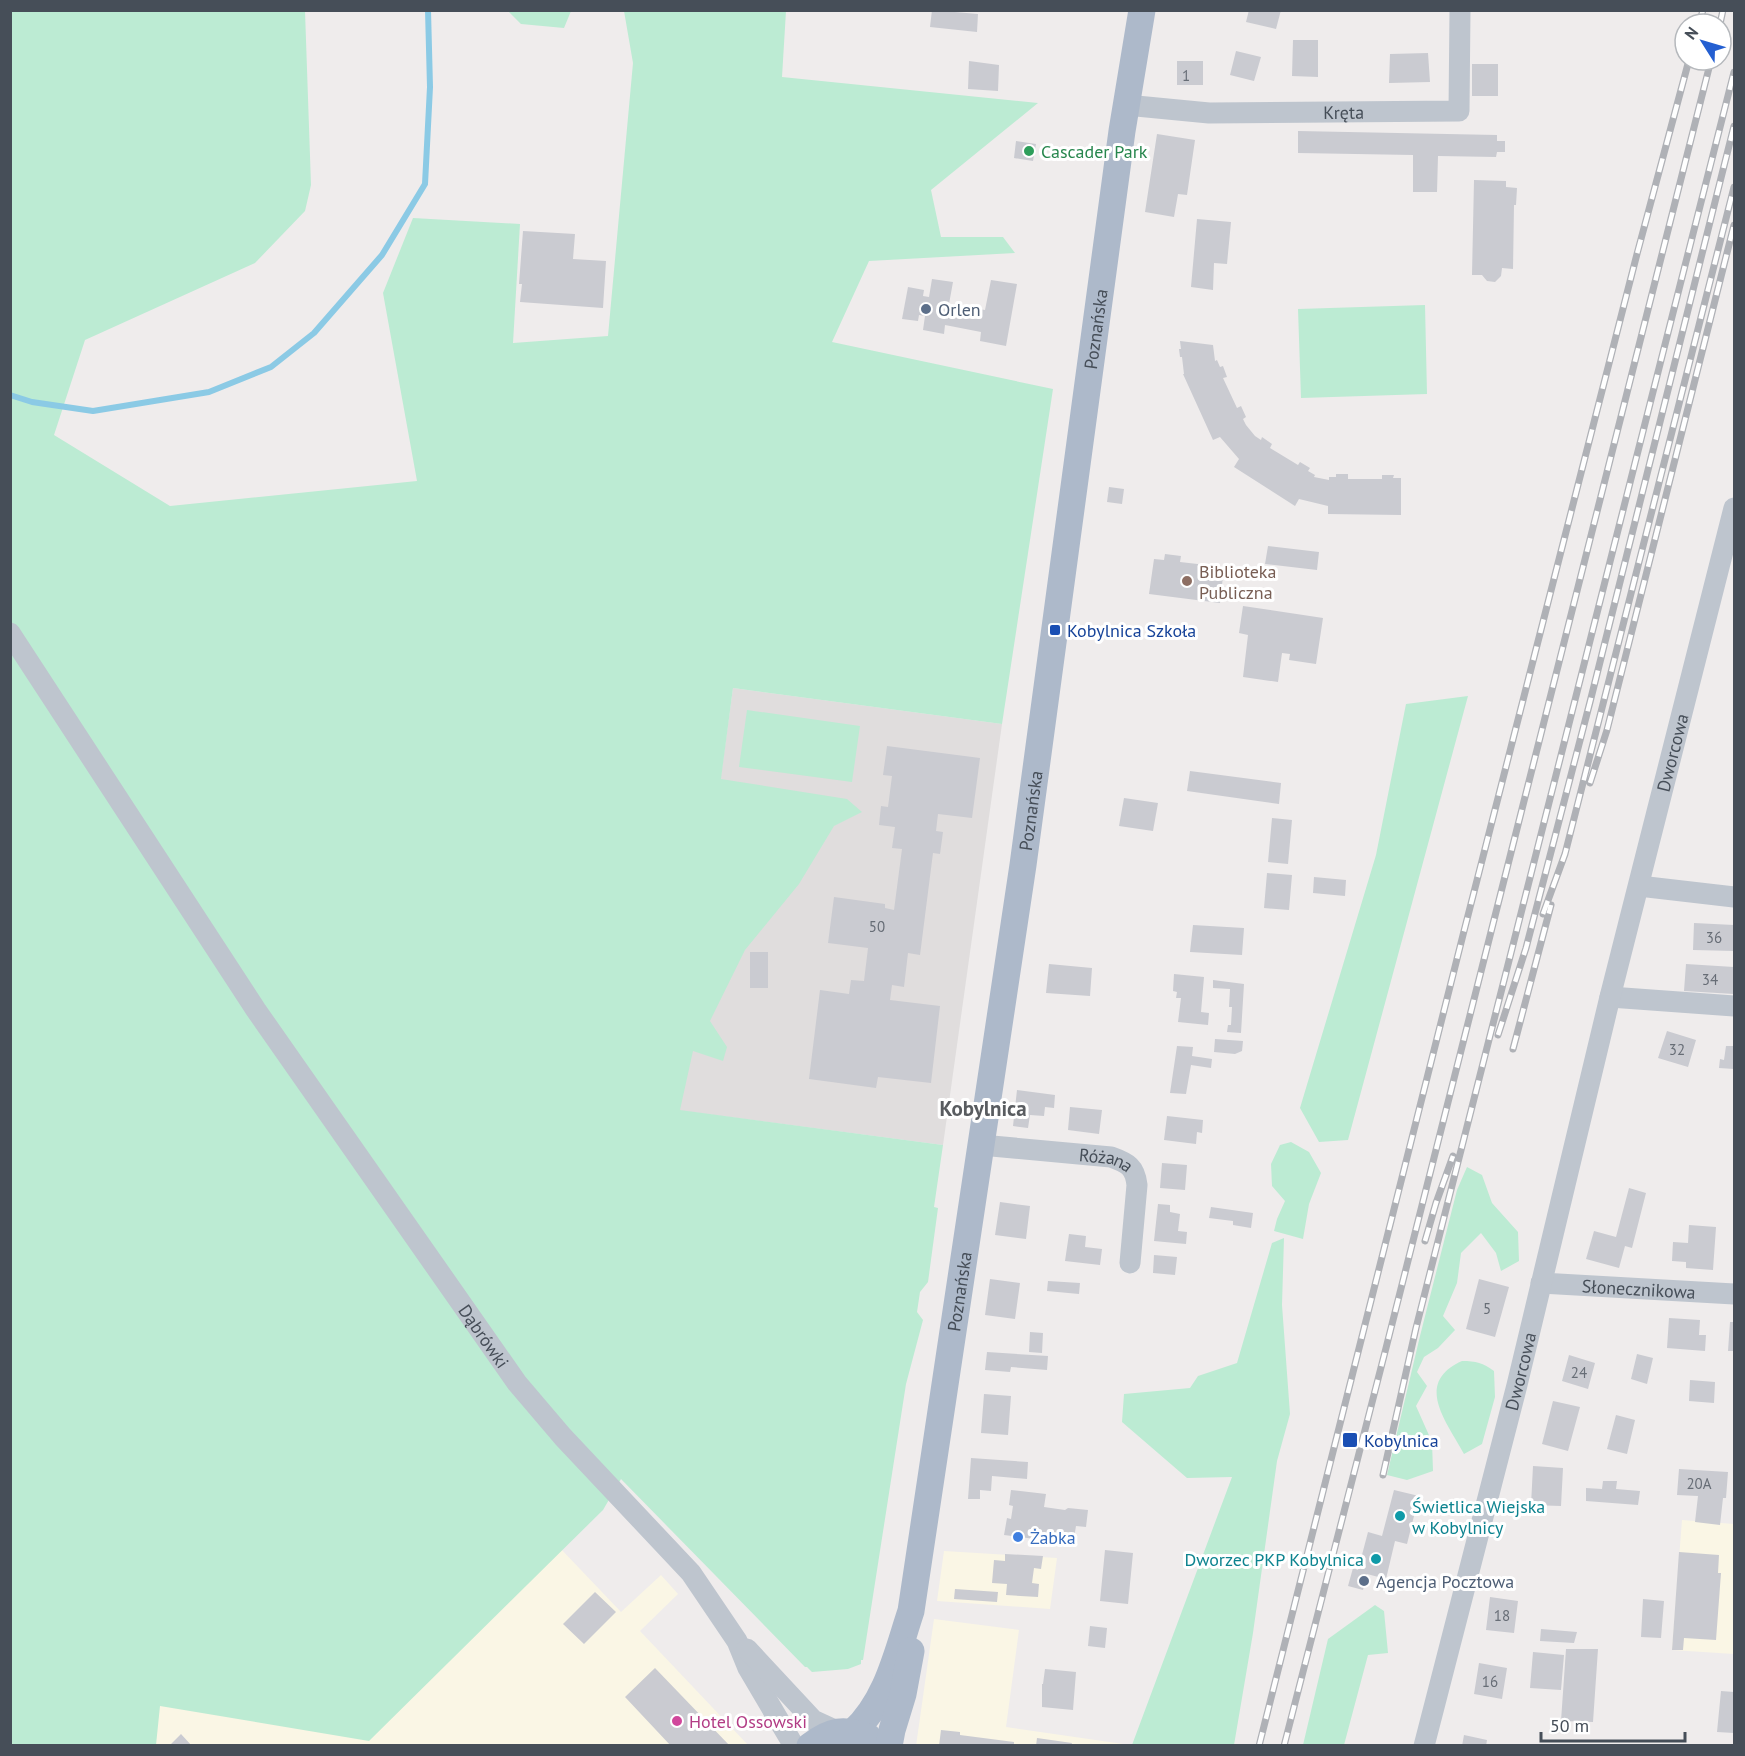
<svg xmlns="http://www.w3.org/2000/svg" width="1745" height="1756" viewBox="0 0 1745 1756" font-family="'PT Sans',sans-serif">
<rect width="100%" height="100%" fill="#efecec"/>
<path fill="#faf6e5" d="M437,1419L621,1612L661,1575L678,1594L640,1631L748,1745L147,1746L168,1661Z
M1682,1520L1734,1524V1654L1672,1650Z
M944,1551L1057,1558L1050,1609L937,1601Z
M934,1619L1019,1630L1006,1727L1137,1746H916Z"/>
<path fill="#e0dddd" d="M733,688L1002,724L943,1145L675,1110Z"/>
<path fill="#bcebd3" d="M11,11H305L311,185L305,211L255,263L85,340L54,435L170,506L417,481L383,293L413,218L520,224L513,343L608,336L633,63L624,11H786L782,77L1038,103L931,190L941,237H1003L1015,253L869,261L832,342L1053,389L1002,724L733,688L721,779L847,799L862,812L834,826L799,884L745,950L710,1021L727,1047L723,1061L693,1051L680,1110L943,1145L934,1207L938,1208L928,1282L920,1292L917,1312L923,1320L906,1384L863,1660H861V1664L848,1669L812,1672L807,1667H805L621,1479L603,1510L369,1741L160,1706L156,1745L11,1746Z
M508,11H571L564,28L521,24Z
M1425,305L1427,394L1301,398L1298,309Z
M1468,696L1348,1140L1319,1142L1300,1108L1376,855L1406,704Z
M747,710L860,726L852,782L739,767Z
M1291,1142L1309,1152L1321,1173L1309,1204L1303,1239L1274,1231L1277,1219L1285,1201L1272,1186L1271,1164L1280,1145Z
M1467,1167L1482,1175L1492,1203L1518,1232L1519,1261L1501,1271L1496,1253L1481,1233L1461,1253L1457,1283L1443,1316L1455,1330L1438,1348L1424,1357L1417,1372L1427,1386L1416,1406L1432,1442L1433,1471L1407,1480L1387,1475L1420,1336L1457,1190Z
M1284,1238L1282,1305L1290,1414L1277,1461L1253,1633L1234,1745H1132L1232,1477L1187,1478L1122,1422L1124,1394L1190,1388L1198,1376L1237,1363L1272,1243Z
M1462,1361C1476,1361 1483,1363 1494,1371L1495,1397L1482,1444L1464,1454C1447,1422 1413,1383 1462,1361Z
M1375,1605L1384,1611L1388,1653L1368,1655L1344,1745H1303L1328,1639Z"/>
<g fill="none" stroke-linecap="round" stroke-linejoin="round">
<path stroke="#8bcae5" stroke-width="6" d="M10,395L32,402L93,411L209,392L271,367L314,333L382,255L425,184L430,87L428,10"/>
</g>
<path fill="#cacbd1" d="M932,10L978,14L977,32L930,27Z
M1249,10H1281L1276,29L1246,22Z
M1293,40H1318V77L1292,76Z
M1236,51L1261,57L1254,81L1230,75Z
M1428,53L1430,82L1389,83L1390,54Z
M969,61L999,65L998,91L968,89Z
M1177,61H1203V85H1177Z
M1472,64H1498V96H1472Z
M1298,131L1497,135V141H1505V152H1497L1496,157L1438,156L1437,192H1413V155L1298,153Z
M1157,134L1195,140L1187,195L1178,194L1174,217L1145,212Z
M1016,141L1036,144L1033,161L1014,158Z
M1474,180L1506,181V187L1517,188L1516,205H1514L1513,269L1502,268L1501,276L1495,282L1487,281L1482,275H1472Z
M1197,219L1231,222L1227,264L1214,263L1213,290L1191,287Z
M523,231L575,234L573,259L606,261L603,308L520,302L522,284H519Z
M932,279L953,282L949,304L985,310L991,280L1017,284L1006,346L980,341L981,332L945,325L944,334L923,330L925,316L919,315L918,321L902,319L908,287L924,290L923,296L929,297Z
M1180,341L1213,345L1215,361L1217,360L1220,367L1223,366L1227,377L1223,378L1237,408L1241,406L1246,417L1243,419L1246,425L1255,436L1261,440L1262,437L1272,444L1270,448L1298,465L1300,462L1310,468L1308,471L1315,475L1314,477L1329,480V477H1336V474H1348V479H1382V475H1394L1393,478H1401V515L1328,514V506L1299,499L1295,506L1234,467L1239,459L1220,437L1213,440L1183,374H1184L1182,357H1180L1179,349H1181Z
M1109,487L1124,489L1122,504L1107,502Z
M1268,546L1319,552L1317,570L1265,564Z
M1165,554L1181,556L1180,562L1224,567L1220,603L1149,594L1154,559L1164,560Z
M1243,606L1323,618L1316,664L1289,660L1290,654L1282,653L1278,682L1243,677L1248,635L1239,633Z
M887,746L980,758L972,818L938,814L936,831L943,832L940,854L933,853L920,955L908,953L904,987L892,985L890,1000L940,1006L931,1083L878,1077L876,1088L809,1079L820,990L849,994L851,980L864,981L868,948L828,943L834,897L885,904V908L894,910L902,849L892,848L895,827L879,825L881,806L888,807L892,776L883,775Z
M1190,771L1281,783L1279,804L1187,791Z
M1124,798L1158,803L1153,831L1119,826Z
M1272,818L1292,820L1288,864L1268,862Z
M1267,873L1292,875L1289,910L1264,908Z
M1314,877L1346,880L1345,896L1313,893Z
M1694,923L1734,925V951L1693,950Z
M1193,925L1244,928L1242,955L1190,952Z
M750,952H768V988H750Z
M1049,964L1092,968L1090,996L1046,993Z
M1686,964L1734,967V994L1684,991Z
M1174,974L1204,977L1201,1012L1209,1013L1208,1025L1178,1022L1181,998H1176L1177,992L1173,991Z
M1213,980L1244,984L1241,1033L1227,1032L1228,1025H1231L1232,1007H1229L1230,989L1213,988Z
M1667,1031L1696,1040L1688,1067L1658,1058Z
M1215,1039L1243,1041L1242,1051L1235,1054L1214,1052Z
M1177,1046L1193,1047L1192,1056L1212,1059L1211,1068L1191,1065L1186,1094L1170,1093Z
M1726,1046H1734V1069L1719,1068L1720,1059L1724,1060Z
M1017,1090L1055,1095L1054,1108L1045,1107L1044,1116L1030,1115L1028,1128L1013,1126Z
M1070,1107L1102,1110L1099,1134L1068,1130Z
M1167,1116L1203,1120L1202,1133L1197,1132L1196,1144L1164,1140Z
M1162,1163L1187,1165L1185,1190L1160,1188Z
M1629,1188L1646,1193L1632,1248L1625,1246L1619,1268L1586,1259L1594,1231L1616,1237Z
M1000,1202L1030,1206L1026,1239L995,1235Z
M1158,1204L1170,1205V1212L1180,1214L1178,1231L1187,1232L1186,1244L1154,1241Z
M1211,1207L1253,1213L1251,1228L1233,1225V1221L1209,1218Z
M1689,1225L1716,1227L1713,1270L1686,1268V1262L1672,1261L1673,1242L1688,1243Z
M1069,1234L1086,1236L1085,1247L1102,1249L1100,1265L1065,1261Z
M1154,1255L1177,1257L1175,1275L1153,1273Z
M990,1279L1020,1283L1015,1319L985,1315Z
M1479,1279L1509,1287L1495,1337L1466,1329Z
M1048,1281L1080,1283L1079,1294L1047,1291Z
M1669,1318L1700,1320L1699,1335H1706L1705,1351L1667,1348Z
M1730,1322H1734V1351H1728Z
M1030,1332L1043,1333L1042,1353L1029,1352Z
M987,1352L1048,1356L1047,1370L1011,1367L1010,1372L985,1370Z
M1637,1354L1653,1358L1647,1384L1631,1379Z
M1569,1355L1595,1363L1588,1389L1562,1381Z
M1690,1380L1715,1382L1714,1403L1689,1401Z
M984,1394L1011,1396L1008,1435L981,1433Z
M1553,1401L1580,1407L1568,1451L1542,1444Z
M1616,1415L1635,1420L1627,1454L1607,1449Z
M971,1458L1028,1462L1027,1479L992,1476L991,1491L980,1490V1499H968Z
M1533,1466L1563,1468L1561,1506L1531,1505Z
M1679,1469L1728,1472L1726,1498H1723L1720,1525L1695,1522L1698,1496L1677,1495Z
M1603,1481H1617L1616,1489L1640,1491L1638,1505L1586,1501V1488L1602,1489Z
M1011,1490L1046,1494L1044,1507L1065,1510L1068,1508L1088,1510L1086,1527L1076,1526L1073,1544L1004,1535L1007,1518L1011,1519L1013,1506L1009,1505Z
M1394,1490L1419,1496L1407,1544L1395,1541L1386,1579L1367,1574L1363,1590L1348,1586L1353,1568L1358,1570L1368,1532L1382,1536Z
M1105,1550L1133,1553L1128,1604L1100,1601Z
M1679,1552L1719,1555L1718,1573H1721L1716,1640L1684,1638L1683,1650H1672Z
M1005,1554L1043,1556L1041,1569L1034,1568L1032,1583L1039,1584L1038,1597L1006,1595L1007,1584L992,1583L994,1560L1005,1561Z
M955,1589L998,1592L997,1602L954,1599Z
M595,1592L616,1612L584,1644L563,1624Z
M1490,1597L1518,1601L1514,1633L1486,1630Z
M1643,1599L1664,1601L1661,1638L1641,1637Z
M1090,1626L1107,1628L1105,1648L1088,1646Z
M1541,1629L1577,1632L1574,1643L1540,1641Z
M1566,1649H1598L1593,1722L1561,1721Z
M1533,1652L1564,1655L1561,1690L1530,1688Z
M1479,1663L1507,1668L1502,1699L1474,1694Z
M655,1668L730,1746H671L625,1697Z
M1045,1669L1076,1672L1073,1710L1042,1707V1684H1043Z
M1721,1691L1734,1692V1733L1717,1732Z
M941,1730L960,1732V1735L1014,1742V1746H939Z
M181,1734L192,1746H169Z
M1464,1735L1487,1740L1486,1746H1462Z
M1037,1738L1072,1743L1071,1746H1036Z"/>
<g fill="none" stroke-linecap="round" stroke-linejoin="round">
<g stroke="#bec5ce" stroke-width="21">
<path id="s1" d="M1126,105L1209,113L1459,111L1460,10"/>
<path id="s2" d="M10,633L256,1010L517,1383L563,1437L691,1573L737,1641L748,1668L794,1746"/>
<path d="M1639,886L1734,897"/>
<path d="M1610,997L1734,1006"/>
<path id="s3" d="M981,1145L1111,1157C1128,1163 1135,1167 1137,1185L1130,1263"/>
<path id="s4" d="M1541,1283L1734,1294"/>
<path d="M747,1649L813,1720L837,1731"/>
<path id="s5" d="M1424,1746L1517,1385L1610,997L1734,508"/>
</g>
<g stroke="#adb9ca" stroke-width="27">
<path id="s6" d="M853,1732C887,1701 897,1653 911,1611L1023,865L1122,131L1142,10"/>
<path d="M810,1746C831,1730 844,1728 868,1737"/>
<path d="M889,1746L892,1730L903,1694L911,1651"/>
</g>
<g stroke="#afb1b6" stroke-width="7">
<path id="rail" d="M1699,24L1703,10
M1720,24L1723,10
M1590,783L1607,730L1734,225
M1543,914L1565,854L1734,187
M1498,1035L1526,948L1590,702L1734,126
M1513,1049L1551,905
M1425,1241L1436,1203L1453,1156
M1383,1475L1416,1328L1734,72
M1259,1746L1463,935L1637,254L1689,60
M1284,1746L1386,1348L1711,60"/>
</g>
<use href="#rail" stroke="#fff" stroke-width="4.5" stroke-dasharray="14" stroke-linecap="butt"/>
</g>
<circle fill="#2e9e5b" stroke="#fff" stroke-width="2" cx="1029" cy="151" r="6"/>
<g fill="#5c6f8a" stroke="#fff" stroke-width="2">
<circle cx="926" cy="309" r="6"/>
<circle cx="1364" cy="1581" r="6"/>
</g>
<circle fill="#8d6e63" stroke="#fff" stroke-width="2" cx="1187" cy="581" r="6"/>
<g fill="#1a4fb4" stroke="#fff" stroke-width="2">
<rect x="1049" y="624" width="12" height="12" rx="3"/>
<rect x="1342" y="1432" width="16" height="16" rx="3"/>
</g>
<g fill="#0f9aa8" stroke="#fff" stroke-width="2">
<circle cx="1400" cy="1516" r="6"/>
<circle cx="1376" cy="1559" r="6"/>
</g>
<circle fill="#3f7fe0" stroke="#fff" stroke-width="2" cx="1018" cy="1537" r="6"/>
<circle fill="#d1479c" stroke="#fff" stroke-width="2" cx="677" cy="1721" r="6"/>
<g text-anchor="middle" dominant-baseline="central" stroke-width="6" stroke-linejoin="round" paint-order="stroke">
<g font-size="15" fill="#676d76">
<text x="1186" y="75">1</text>
<text x="877" y="926">50</text>
<text x="1714" y="937">36</text>
<text x="1710" y="979">34</text>
<text x="1677" y="1049">32</text>
<text x="1487" y="1308">5</text>
<text x="1579" y="1372">24</text>
<text x="1699" y="1483">20A</text>
<text x="1502" y="1615">18</text>
<text x="1490" y="1681">16</text>
</g>
<g font-size="18" fill="#464e58" stroke="#fff">
<text stroke="none"><textPath href="#s1" startOffset="218">Kręta</textPath></text>
<text stroke="none"><textPath href="#s6" startOffset="1431">Poznańska</textPath></text>
<text stroke="none"><textPath href="#s5" startOffset="1024">Dworcowa</textPath></text>
<text stroke="none"><textPath href="#s6" startOffset="945">Poznańska</textPath></text>
<text stroke="none"><textPath href="#s3" startOffset="126">Różana</textPath></text>
<text stroke="none"><textPath href="#s4" startOffset="98">Słonecznikowa</textPath></text>
<text stroke="none"><textPath href="#s6" startOffset="459">Poznańska</textPath></text>
<text stroke="none"><textPath href="#s2" startOffset="848">Dąbrówki</textPath></text>
<text stroke="none"><textPath href="#s5" startOffset="387">Dworcowa</textPath></text>
</g>
<g font-size="18" fill="#27864d" stroke="#fff" text-anchor="start">
<text x="1041" y="151">Cascader Park</text>
</g>
<g font-size="18" fill="#4e5e75" stroke="#fff" text-anchor="start">
<text x="938" y="309">Orlen</text>
<text x="1376" y="1581">Agencja Pocztowa</text>
</g>
<g font-size="18" fill="#785e54" stroke="#fff" text-anchor="start">
<text x="1199" y="571">Biblioteka<tspan x="1199" dy="21">Publiczna</tspan></text>
</g>
<g font-size="18" fill="#164399" stroke="#fff" text-anchor="start">
<text x="1067" y="630">Kobylnica Szkoła</text>
<text x="1364" y="1440">Kobylnica</text>
</g>
<g font-size="18" fill="#0d838f" stroke="#fff" text-anchor="start">
<text x="1412" y="1506">Świetlica Wiejska<tspan x="1412" dy="21">w Kobylnicy</tspan></text>
<text x="1364" y="1559" text-anchor="end">Dworzec PKP Kobylnica</text>
</g>
<g font-size="18" fill="#366cbe" stroke="#fff" text-anchor="start">
<text x="1030" y="1537">Żabka</text>
</g>
<g font-size="18" fill="#b23c85" stroke="#fff" text-anchor="start">
<text x="689" y="1721">Hotel Ossowski</text>
</g>
<g font-size="21" font-weight="bold" fill="#595c60" stroke="#fff">
<text x="983" y="1108">Kobylnica</text>
</g>
</g>
<rect width="1745" height="1756" fill="none" stroke="#464e58" stroke-width="24"/>
<g transform="translate(1703 42) rotate(307)"><circle r="28" fill="#ffffff" stroke="#b5b8bc" stroke-width="1.5"/>
<path d="M0-4.5L10 22L0 15L-10 22Z" fill="#245fd1"/>
<text y="-9" font-size="16" font-weight="bold" text-anchor="middle" fill="#464e58">N</text>
</g>
<path d="M1541 1732v9h144v-9" fill="none" stroke="#464e58" stroke-width="3"/>
<text x="1550" y="1732" font-size="18" fill="#464e58" stroke="#ffffff" stroke-width="4.5" paint-order="stroke">50 m</text>
</svg>
